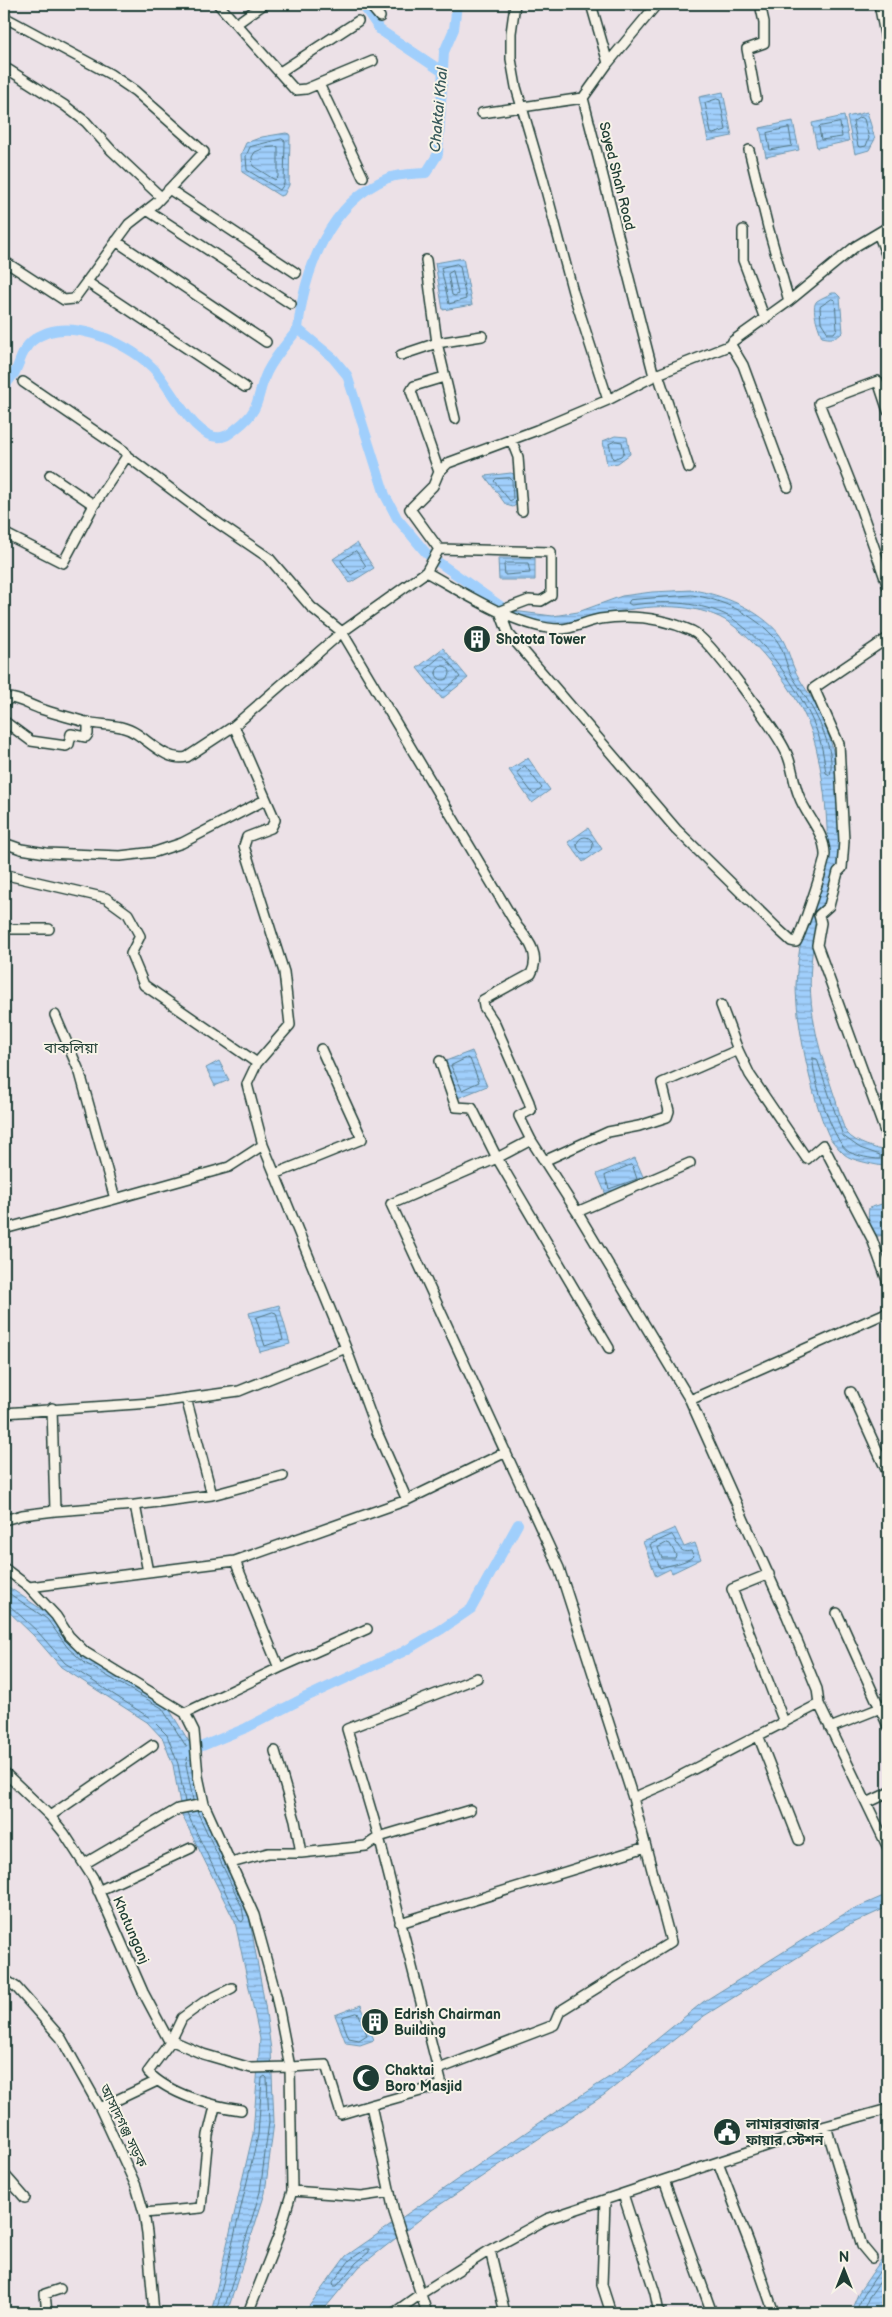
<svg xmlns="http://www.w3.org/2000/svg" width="892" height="2317" viewBox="0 0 892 2317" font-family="'Balsamiq Sans','Noto Sans Bengali',sans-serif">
<defs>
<pattern id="water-rules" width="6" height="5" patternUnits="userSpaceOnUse" patternTransform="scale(1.25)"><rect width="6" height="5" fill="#a0cffc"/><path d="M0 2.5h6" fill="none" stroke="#82a9cd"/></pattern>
</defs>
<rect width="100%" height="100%" fill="#ece1e7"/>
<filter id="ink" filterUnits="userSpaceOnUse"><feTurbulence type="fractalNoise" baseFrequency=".02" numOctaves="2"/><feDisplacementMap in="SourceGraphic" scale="10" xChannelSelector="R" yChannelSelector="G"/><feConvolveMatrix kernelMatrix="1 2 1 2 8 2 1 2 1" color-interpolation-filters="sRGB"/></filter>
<g filter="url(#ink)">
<path fill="url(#water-rules)" stroke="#6c95ac" d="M723,92L732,136L708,141L699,97Z
M867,112L875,139L869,150L855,154L847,117Z
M844,116L849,141L817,148L812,123Z
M793,121L799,150L766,157L760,128Z
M286,133L289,134L290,136L289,185L284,195L280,196L242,172L241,154L246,143L262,137Z
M463,258L472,305L443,310L435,263Z
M832,293H836L840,297L843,332C837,339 830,339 822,337C819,329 810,307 817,301C821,298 827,296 832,293Z
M615,436L627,437L630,454L618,463L607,465L603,441Z
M511,473L516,475L517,504L513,507L506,505L485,476Z
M357,543L374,568L350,583L333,559Z
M498,558H535V580H499Z
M692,590C722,594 760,610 779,634C787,645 789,656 794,668C800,683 812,696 819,711C838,748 839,791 841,833C843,873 821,904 814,942C803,1000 818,1047 836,1101C839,1110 842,1126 847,1133C856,1144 876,1148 888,1152V1167C878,1165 851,1161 844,1154C839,1149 831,1141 828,1134C812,1099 796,1024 796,985C797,967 799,949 803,931C808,908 826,880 827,858C829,822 823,767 812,733C800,696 758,640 725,620C695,603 653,605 621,611C596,616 572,627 546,625C535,624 524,618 514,614L513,611L553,616L578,612L622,596L652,592Z
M443,648L468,678L442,699L417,668Z
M528,758L550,790L532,803L509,770Z
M588,828L602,849L583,862L568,842Z
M472,1051L487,1086L458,1098L443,1062Z
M219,1061L229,1080L215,1086L206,1068Z
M635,1158L645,1181L607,1197L597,1174Z
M885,1203L888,1204V1235L877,1236C870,1229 867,1218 869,1208Z
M279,1305L290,1344L260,1352L249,1313Z
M675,1528L684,1547L695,1543L701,1559L672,1573L670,1569L656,1576L643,1542Z
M4,1584L50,1615L72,1645L166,1704L194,1750L191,1763L198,1799L247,1905L265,2005L271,2050L274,2122L265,2193L227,2313H211L253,2134L260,2039L235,1922L182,1815L173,1765L163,1739L147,1722L61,1667L34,1636L4,1607Z
M888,1894V1907L849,1925L704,2016L604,2095L432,2210L359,2267L321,2313H304L346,2256L551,2115L614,2074L703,2002L849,1911Z
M361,2005L374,2040L360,2045L346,2043L335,2015Z
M888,2250V2313H850L859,2292Z"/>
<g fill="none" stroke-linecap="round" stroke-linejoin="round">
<path stroke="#537784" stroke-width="1" d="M717,99L720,100L726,130L713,134L711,133L705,103Z
M861,117L864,119L869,138L866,146L861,147L858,146L853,122Z
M840,123L842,137L821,140L819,127Z
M789,128L792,146L770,150L767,133Z
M282,139L285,141L284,184L280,190L247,170L246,156L250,147Z
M278,147V177L275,180L253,166L252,157L255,152L265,148Z
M457,264L460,266L466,299L449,304L441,268Z
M453,271L458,294L455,296L452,295L448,274Z
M832,299L835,300L837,329L834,333H828L821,322L820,307Z
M616,441L622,442L624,452L621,456L613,459L609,444Z
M510,478L512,480L513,499L510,501L494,481L496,479Z
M356,551L366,566L351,575L341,561Z
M506,563H528L530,573L505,575L504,565Z
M692,595C721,599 753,614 773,636C783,646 784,658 789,670C793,679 800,688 805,696C817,715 836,752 830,775L826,773C824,759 822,743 816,729C802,693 760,631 724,614C694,601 663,601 631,605L628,603L630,600Z
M441,656H444L460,677L443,691L425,670Z
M436 673a7 7 0 1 1 14 0a7 7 0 1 1-14 0Z
M525,766L542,788L534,795L517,773Z
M577 845a8 8 0 1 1 16 0a8 8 0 1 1-16 0Z
M467,1058L470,1059L479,1082L462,1090L451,1066Z
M813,1058L817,1059L843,1136L860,1148L880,1155V1159C872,1159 857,1156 849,1152C834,1144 811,1075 813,1058Z
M631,1165L633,1167L637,1179L609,1189L605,1176Z
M273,1312L276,1313L283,1340L265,1346L256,1318Z
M672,1535C679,1544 678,1554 691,1551L694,1556C683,1564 672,1564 660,1568L650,1545Z
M667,1543L670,1544L676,1555L675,1558H662L658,1548Z
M4,1590L47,1619L68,1648L85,1663L162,1708L189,1751L186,1764L193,1800
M4,1604L9,1605L38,1632L65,1663L150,1718L167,1735L178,1764L185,1802
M187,1813L239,1920L242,1922L244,1919L242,1907L197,1811
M356,2013L359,2014L367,2035L359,2040L349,2038L342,2020L343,2017Z
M366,2249H369V2252L356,2263L337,2286H334L333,2282L350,2260Z
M216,2313L258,2135L262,2078L265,2076L267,2078L269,2122L260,2192L223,2313
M855,2313L864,2294L888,2259
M862,2313L869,2297L888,2270"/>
<path stroke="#a0cffc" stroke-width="10" d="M362,4L380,30L443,72
M298,329C304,270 329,203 388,178C399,174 415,174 426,173L438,154L444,52L454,29L457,4
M298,329L333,358L347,375L385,495L397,518L427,554L502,607
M4,390C6,383 10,379 14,374C20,363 22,349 32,341C65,314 125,341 152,367C168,382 197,447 225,436C230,434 234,430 238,427C262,409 256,395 267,372C275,356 287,343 298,329
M188,1752L246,1728L306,1697L403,1652L442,1629L471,1609L518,1524"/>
<g stroke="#1f3d34" stroke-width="12">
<path id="street" d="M218,4L295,90L306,89L373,61
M369,4L380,17
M515,4L511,33V59L516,87L543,179L573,292L608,400
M591,4L608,63
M879,4L888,49
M4,17L110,74L135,91L204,152L156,203L129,224L74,299L64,300L4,261
M236,24L264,4
M9,70L64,105L86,122L112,151L161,197
M280,72L358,21
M319,84L363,177
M756,98L747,49L764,43V22L760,4
M482,113L583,98
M749,150L768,227L789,301
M169,189L296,273
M147,210L291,304
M743,230V260L765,319
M878,233L888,259
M116,241L266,342
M426,260L437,343L455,419
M87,282L245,387
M731,345L743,365L788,487
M401,355L437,343L482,336
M658,374L689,468
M654,376L583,98L608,63L657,4
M23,382L124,451L127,456
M888,411L878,381L819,403L859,504L888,587
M511,439L518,457L522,511
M439,472L411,391L414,386L444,377
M50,475L94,505
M4,533L63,563L94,505L127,456L203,513L269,558L311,607L342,632L517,926C528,940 541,954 531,974L483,1000L484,1007L494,1022L529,1102L531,1110L519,1116L531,1140L577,1212L690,1400L787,1616L817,1689L819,1704L888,1848
M439,549L410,509L433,486L439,472L448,463L537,430L608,400L658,374L731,345L733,341L789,301L856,246L888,227
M426,572C462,592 519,629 560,629C573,629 587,621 600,619C632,614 663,618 692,631C709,638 777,732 786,752C793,766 793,782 799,796C806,816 824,831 825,854C826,861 800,937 796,942L791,941L779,930L676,829L508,633L500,612V611L529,600L541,601L551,595V552L439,549
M888,638L814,688L839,744L844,841L842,868L838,872L829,906L819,915L821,923L817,945L888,1140
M4,704L9,698C19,698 31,706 41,709C56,714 71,718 86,722C104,726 121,723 137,734C152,744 169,762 187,757L234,726
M4,721L31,741L66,746L69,744L71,734L86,737L88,734V722
M4,843L21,849L46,853L120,856L155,852L182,843L265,800
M4,880L7,875L106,898L128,914L140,936L131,954L144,985L257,1063L247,1084L263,1145L229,1167L115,1199L80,1073L55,1015
M4,929H49
M721,1005L738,1050
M440,1061L456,1107L472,1108L497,1158L609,1348
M257,1063L290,1025L284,972L244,846L247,837L271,828L275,820L234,726L342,632L426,572L439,549
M263,1145L346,1348L377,1432L407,1500
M544,1161L608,1132L639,1126L667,1117L669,1111L662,1083L738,1050L750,1075L807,1159L823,1145L872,1239L888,1283
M275,1174L362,1139L321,1049
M577,1212L690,1163
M4,1229L115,1199
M851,1392L888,1474
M186,1398L212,1495
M690,1400L888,1312
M52,1408L55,1511L135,1505L212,1495L283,1476
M4,1413L151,1403L239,1391L346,1348
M135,1505L148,1572
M4,1520L22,1515L55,1511
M235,1561L279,1668L367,1629
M4,1568L29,1587L56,1616L69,1636L85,1652L185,1713L194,1731L198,1776L204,1804L254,1915L276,1995L290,2067L251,2068L203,2054L168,2039L143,1992L93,1878L64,1833L50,1816L4,1772
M769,1574L732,1589L784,1722
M29,1587L235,1561L407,1500L506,1452
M837,1613L888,1726
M185,1713L279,1668
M830,1728L888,1705
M758,1735L799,1840
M275,1751L295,1820L301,1853L366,1846L379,1837L470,1810
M633,1798L663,1785L819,1704
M867,1803L888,1793
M50,1816L153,1745
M231,1863L268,1853H301
M84,1864L178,1809L204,1804
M98,1891L191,1848
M400,1923L646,1847
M4,1979L16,1987L61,2038L100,2108L136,2186L144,2213L147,2233L154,2313
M232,1988L204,2002L182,2018L171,2041L148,2072C169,2094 211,2106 241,2110
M439,2069L554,2025L560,2011L671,1942L633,1798L559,1568L391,1204L497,1158L531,1140
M100,2108L157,2081
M826,2126L862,2246L872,2258
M718,2162L755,2258L774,2313
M4,2174L25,2198
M664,2180L712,2313
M292,2191L362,2196L390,2192
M623,2194L655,2293L659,2313
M605,2200L602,2285L611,2313
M144,2213L201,2208L208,2135L215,2107
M490,2250L505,2313
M47,2313L45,2294L60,2289
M248,2313L278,2237L292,2191L290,2067L326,2065L341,2114L371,2105
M394,2313L422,2293L490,2250L547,2219L826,2126L888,2109
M427,2313L394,2212L371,2105L442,2085L379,1837L347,1729L477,1678"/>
</g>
<use href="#street" stroke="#f7f3e8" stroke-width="9"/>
</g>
</g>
<defs>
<g id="building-disc" transform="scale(1.4375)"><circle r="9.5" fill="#1f3d34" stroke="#f7f3e8"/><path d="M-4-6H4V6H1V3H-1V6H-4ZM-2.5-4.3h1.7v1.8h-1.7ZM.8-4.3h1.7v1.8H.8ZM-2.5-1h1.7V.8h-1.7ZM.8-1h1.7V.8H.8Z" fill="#fff"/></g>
<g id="mosque-disc" transform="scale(1.4375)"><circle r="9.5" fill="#1f3d34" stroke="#f7f3e8"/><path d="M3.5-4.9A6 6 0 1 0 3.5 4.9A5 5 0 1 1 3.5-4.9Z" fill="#fff"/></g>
<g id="civic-disc" transform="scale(1.4375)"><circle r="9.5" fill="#1f3d34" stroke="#f7f3e8"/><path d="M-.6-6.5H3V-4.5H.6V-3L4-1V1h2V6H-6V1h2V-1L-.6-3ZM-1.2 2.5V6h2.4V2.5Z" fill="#fff"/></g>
</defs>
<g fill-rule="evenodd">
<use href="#building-disc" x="477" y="639"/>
<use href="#building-disc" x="375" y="2022"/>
<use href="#mosque-disc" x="366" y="2078"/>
<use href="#civic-disc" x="727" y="2132"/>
</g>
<g text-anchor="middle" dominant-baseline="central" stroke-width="4" stroke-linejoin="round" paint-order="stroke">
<g font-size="14" fill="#1f3d34" stroke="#f7f3e8">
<text transform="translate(617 176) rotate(76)">Sayed Shah Road</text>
<text transform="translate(131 1930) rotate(67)">Khatunganj</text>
<text transform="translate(123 2126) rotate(64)">আসাদগঞ্জ সড়ক</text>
</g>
<g font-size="14" font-weight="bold" fill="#1f3d34" stroke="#f7f3e8" text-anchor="start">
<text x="496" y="639">Shotota Tower</text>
<text x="394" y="2014">Edrish Chairman<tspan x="394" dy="16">Building</tspan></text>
<text x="385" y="2070">Chaktai<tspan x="385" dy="16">Boro Masjid</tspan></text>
<text x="746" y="2124">লামারবাজার<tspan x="746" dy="16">ফায়ার স্টেশন</tspan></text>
</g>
<g font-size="15" font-style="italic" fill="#395a5c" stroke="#f7f3e8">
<text transform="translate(439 110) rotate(-85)">Chaktai Khal</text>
</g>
<g font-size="15" fill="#1f3d34" stroke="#f7f3e8">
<text x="71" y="1048">বাকলিয়া</text>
</g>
</g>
<rect width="892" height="2317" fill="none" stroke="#f7f3e8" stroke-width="20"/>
<rect x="10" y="10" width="872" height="2297" fill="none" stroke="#1f3d34" stroke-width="2" filter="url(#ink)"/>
<g transform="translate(844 2270)" stroke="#f7f3e8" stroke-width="4" paint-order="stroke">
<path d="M0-4L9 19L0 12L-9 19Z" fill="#1f3d34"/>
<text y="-8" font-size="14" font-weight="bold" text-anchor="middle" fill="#1f3d34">N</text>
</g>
</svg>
